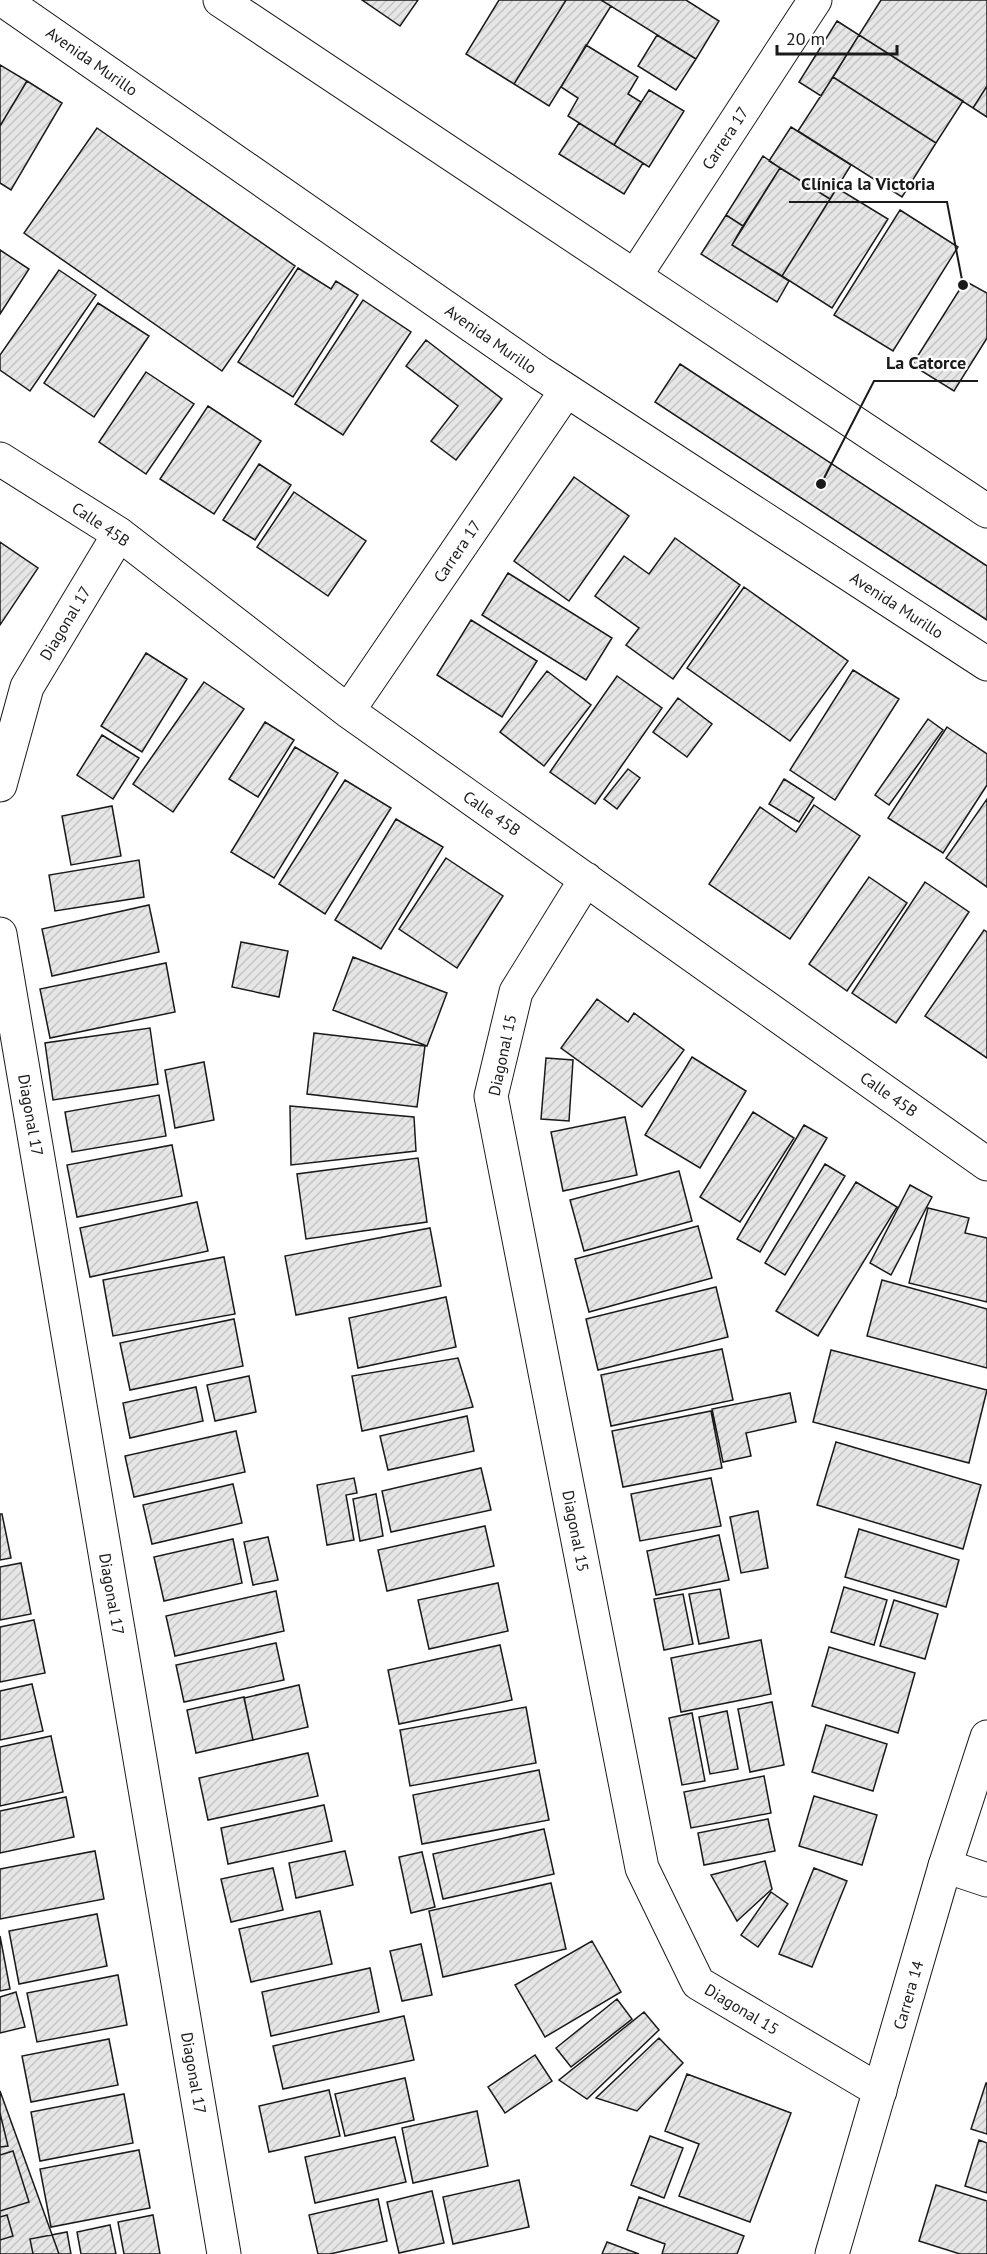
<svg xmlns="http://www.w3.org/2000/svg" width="987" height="2254" viewBox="0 0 987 2254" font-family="'PT Sans',sans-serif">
<defs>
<pattern id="building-hatch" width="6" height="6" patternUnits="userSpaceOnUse" patternTransform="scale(1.5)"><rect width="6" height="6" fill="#e6e6e6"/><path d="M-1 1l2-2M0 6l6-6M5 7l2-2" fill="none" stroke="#c5c5c5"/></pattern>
</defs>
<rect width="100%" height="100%" fill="#fff"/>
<path fill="url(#building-hatch)" stroke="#1a1a1a" stroke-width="1.5" d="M362,0H418L400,26Z
M499,0H566L514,84L466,54Z
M566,0H601L611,6L549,106L514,84Z
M601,0H686L719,21L696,59Z
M881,0H987V86L973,108L859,35Z
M837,21L859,35L821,96L799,82Z
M657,35L696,59L676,90L638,66Z
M859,35L963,101L936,143L833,77Z
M586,45L638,77L628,94L641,102L614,145L568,116L578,98L561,87Z
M0,65L27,81L0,126Z
M833,77L936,143L902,197L798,131Z
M27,81L62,103L11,190L0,183V126Z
M987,86V117L973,108Z
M649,90L684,111L649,167L614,145Z
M579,123L643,163L624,194L559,154Z
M791,127L851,165L830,199L769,161Z
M97,128L295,266L222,371L24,233Z
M763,156L780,168L743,226L726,215Z
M780,168L830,199L782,276L732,245Z
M837,188L888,219L832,308L782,276Z
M900,210L958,247L893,351L834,315Z
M726,215L743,226L732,245L789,281L777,302L701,254Z
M0,250L29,269L0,314Z
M298,268L331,289L336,281L358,295L293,397L238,362Z
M59,270L96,295L30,391L0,370V355Z
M965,281L987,293V338L954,391L912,365Z
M363,300L411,332L343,435L295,404Z
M98,303L149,336L94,417L44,383Z
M426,340L502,399L456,460L431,441L458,406L406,366Z
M680,364L987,566V620L655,402Z
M146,372L194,404L146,474L99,442Z
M208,406L261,441L214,514L160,479Z
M259,464L291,485L255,540L223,520Z
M574,477L629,516L569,601L514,561Z
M294,492L366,541L328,596L257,547Z
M675,538L740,585L673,679L626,645L639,628L595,596L624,556L649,574Z
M0,542L38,568L0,625Z
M508,573L612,638L586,680L482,615Z
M744,587L848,661L790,741L687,668Z
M471,620L537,661L502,717L437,675Z
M146,653L187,679L142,752L101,726Z
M853,670L899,699L835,800L790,770Z
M547,671L591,705L544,766L500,732Z
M617,676L662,708L595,804L550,772Z
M204,682L244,709L173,812L133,784Z
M678,698L712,724L687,757L653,732Z
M928,719L943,730L889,805L875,795Z
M265,722L294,740L258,797L229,779Z
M947,727L987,754V785L943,853L888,818Z
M102,735L139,758L113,799L77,775Z
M295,747L338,773L274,878L231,852Z
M628,769L640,778L617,809L604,799Z
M784,779L814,798L799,822L769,804Z
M345,780L391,808L325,914L279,884Z
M987,799V887L946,858Z
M814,805L860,836L790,939L709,884L760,807L796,832Z
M112,806L121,856L71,865L62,816Z
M396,819L443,847L381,949L335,920Z
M446,858L503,896L457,968L399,929Z
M139,860L144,897L55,911L49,875Z
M869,877L907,903L847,991L809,964Z
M925,882L969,912L896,1023L852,993Z
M149,905L159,952L52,976L42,929Z
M984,930L987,932V1058L925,1016Z
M241,942L288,951L279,997L232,987Z
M353,957L447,993L427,1046L333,1010Z
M166,963L175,1012L50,1038L40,989Z
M597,999L628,1022L634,1013L684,1050L642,1107L561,1048Z
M150,1028L158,1084L53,1100L45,1043Z
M314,1033L425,1046L417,1107L307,1094Z
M692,1057L746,1091L700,1168L645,1135Z
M546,1058L573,1060L569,1121L541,1119Z
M204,1062L214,1120L175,1128L165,1070Z
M159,1095L166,1136L72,1152L65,1112Z
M290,1106L414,1117L416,1151L291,1165Z
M753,1112L794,1138L740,1222L700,1197Z
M625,1117L637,1175L563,1191L551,1132Z
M804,1125L827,1138L760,1252L737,1239Z
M172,1145L182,1196L77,1217L67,1165Z
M418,1158L427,1222L306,1239L297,1174Z
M825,1164L845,1176L785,1275L765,1263Z
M679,1171L692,1221L584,1251L570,1200Z
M856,1182L897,1207L818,1336L776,1311Z
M910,1185L932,1197L891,1275L870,1263Z
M197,1202L208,1251L90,1277L80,1228Z
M928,1208L969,1218L965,1233L987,1238V1302L909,1283Z
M698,1226L712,1278L589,1312L575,1259Z
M430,1228L441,1286L296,1315L285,1256Z
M224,1257L235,1314L113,1336L103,1280Z
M882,1280L987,1309V1368L867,1336Z
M716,1287L728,1337L598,1370L586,1319Z
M446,1297L456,1347L358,1368L349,1318Z
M234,1319L243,1366L130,1390L120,1343Z
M722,1349L733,1400L611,1426L601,1375Z
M831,1350L987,1390L969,1463L813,1422Z
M458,1358L473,1407L362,1431L352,1376Z
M249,1376L256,1412L215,1421L207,1385Z
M196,1387L203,1421L130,1438L123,1403Z
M790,1393L796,1422L746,1433L751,1456L723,1462L712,1409Z
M711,1411L722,1468L623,1487L612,1431Z
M467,1416L474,1451L388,1470L380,1436Z
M236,1431L245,1472L134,1497L125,1456Z
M836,1442L981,1485L963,1549L817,1505Z
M481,1468L491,1510L391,1532L382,1491Z
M354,1478L357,1493L346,1495L354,1540L327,1545L317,1485Z
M711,1478L721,1526L640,1541L631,1494Z
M233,1484L242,1523L152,1544L143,1505Z
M376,1494L383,1536L360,1541L353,1499Z
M758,1511L768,1568L741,1573L730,1517Z
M0,1514H2L11,1558L0,1560Z
M485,1526L494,1566L387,1591L378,1550Z
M859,1529L959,1560L946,1607L845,1577Z
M719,1535L729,1580L656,1595L647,1551Z
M268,1537L278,1580L253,1585L244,1542Z
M233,1539L242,1583L164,1601L154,1557Z
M21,1563L31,1614L0,1620V1567Z
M498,1583L508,1631L429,1649L418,1600Z
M844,1587L887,1600L874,1645L831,1632Z
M720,1589L729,1638L699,1644L689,1594Z
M276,1591L284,1631L175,1656L166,1616Z
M683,1594L693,1644L664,1650L654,1599Z
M894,1600L938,1614L925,1659L880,1646Z
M34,1620L45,1673L0,1682V1627Z
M761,1640L771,1694L681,1712L671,1658Z
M276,1643L284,1680L184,1702L176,1665Z
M500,1645L512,1700L399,1724L388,1670Z
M829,1647L915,1673L898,1733L812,1706Z
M32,1684L43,1731L0,1740V1691Z
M299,1685L308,1727L253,1740L244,1698Z
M244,1697L253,1740L196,1753L187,1710Z
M772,1702L784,1765L750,1772L738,1709Z
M526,1707L536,1763L410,1786L400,1730Z
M727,1711L738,1769L710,1774L699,1717Z
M692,1713L705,1781L682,1785L669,1718Z
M826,1725L887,1744L873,1791L812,1772Z
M51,1736L63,1792L0,1806V1747Z
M308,1753L318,1796L208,1820L199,1778Z
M539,1770L549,1820L422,1844L413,1795Z
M764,1776L771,1813L691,1828L684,1792Z
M814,1796L877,1815L862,1865L799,1846Z
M66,1797L74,1837L0,1853V1811Z
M324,1805L332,1841L228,1864L221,1828Z
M768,1819L775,1851L704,1865L698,1833Z
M544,1829L554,1874L443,1899L433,1854Z
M95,1851L104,1899L0,1919V1869Z
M345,1851L353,1885L296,1898L289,1863Z
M422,1852L435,1907L411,1913L399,1857Z
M765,1861L772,1889L737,1921L711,1875Z
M273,1868L283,1910L231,1922L221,1879Z
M814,1868L847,1881L812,1967L779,1954Z
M551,1883L566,1949L443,1977L429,1911Z
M771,1892L788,1904L758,1947L741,1935Z
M320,1911L332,1964L251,1982L239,1929Z
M97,1914L107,1966L19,1984L9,1931Z
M0,1936L10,1989L0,1991Z
M592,1941L621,1992L545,2037L515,1985Z
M421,1944L432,1995L402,2001L390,1951Z
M370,1968L379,2012L271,2036L262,1992Z
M118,1975L127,2025L37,2042L27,1993Z
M16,1992L25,2027L0,2033V1997Z
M617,1999L632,2019L571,2067L556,2048Z
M644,2012L659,2030L587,2099L559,2080Z
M404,2016L414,2060L283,2089L273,2046Z
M659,2038L683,2063L637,2111L596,2098Z
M109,2039L118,2085L31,2102L22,2056Z
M535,2055L552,2081L505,2113L488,2087Z
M687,2074L791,2113L750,2222L679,2196L699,2144L665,2131Z
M405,2078L414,2120L345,2136L335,2094Z
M986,2083H987V2134L971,2129Z
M329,2090L340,2136L269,2152L259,2106Z
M0,2091L59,2254H0Z
M124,2094L133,2143L40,2161L31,2112Z
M477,2111L488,2166L413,2183L402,2128Z
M0,2113L8,2146L0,2147Z
M650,2136L683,2148L664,2198L631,2185Z
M395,2137L406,2182L315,2203L305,2157Z
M979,2140L987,2143V2193L965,2186Z
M139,2150L150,2208L51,2227L40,2169Z
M13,2151L29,2202L0,2211V2155Z
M519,2180L529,2227L453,2244L443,2197Z
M936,2185L987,2201V2254H960L919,2241Z
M432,2191L444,2243L399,2253L387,2202Z
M639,2197L744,2236L737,2254H662L665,2244L627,2230Z
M378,2199L387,2241L330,2254H318L309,2215Z
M7,2215L13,2236L0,2240V2217Z
M153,2215L160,2254H124L118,2222Z
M110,2225L116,2254H81L77,2232Z
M67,2232L71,2254H33L30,2239Z
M607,2242L639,2254H602Z"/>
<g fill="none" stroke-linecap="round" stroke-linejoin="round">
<g stroke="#1a1a1a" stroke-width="35">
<path id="minor" d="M635,276L815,0
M0,459L119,534L348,711L987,1164
M348,711L566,391
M0,785L27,687L119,534
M586,879L516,992L491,1096L642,1868L698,1983L880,2091
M0,934L224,2254
M945,1866L987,1880"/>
</g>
<g stroke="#1a1a1a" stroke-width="35">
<path id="tertiary" d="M832,2254L945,1866L987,1737"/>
</g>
<g stroke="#1a1a1a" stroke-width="35">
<path id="primary" d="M3,0L540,373L987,664
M220,0L987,511"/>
</g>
<use href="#minor" stroke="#fff" stroke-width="33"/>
<use href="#tertiary" stroke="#fff" stroke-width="33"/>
<use href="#primary" stroke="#fff" stroke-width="33"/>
</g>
<g text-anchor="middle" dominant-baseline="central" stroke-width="4.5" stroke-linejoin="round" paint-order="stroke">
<g font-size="16" fill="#1a1a1a" stroke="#fff">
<text transform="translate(92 61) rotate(35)">Avenida Murillo</text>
<text transform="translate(725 138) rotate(-57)">Carrera 17</text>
<text transform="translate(491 339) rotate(35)">Avenida Murillo</text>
<text transform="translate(101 524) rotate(34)">Calle 45B</text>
<text transform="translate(457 551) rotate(-56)">Carrera 17</text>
<text transform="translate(897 605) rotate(33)">Avenida Murillo</text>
<text transform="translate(65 623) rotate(-59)">Diagonal 17</text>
<text transform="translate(492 813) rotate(35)">Calle 45B</text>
<text transform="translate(502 1055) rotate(-78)">Diagonal 15</text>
<text transform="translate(889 1094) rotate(35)">Calle 45B</text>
<text transform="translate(31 1115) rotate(80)">Diagonal 17</text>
<text transform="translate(576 1531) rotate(79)">Diagonal 15</text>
<text transform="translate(112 1594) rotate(80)">Diagonal 17</text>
<text transform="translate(908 1995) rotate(-74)">Carrera 14</text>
<text transform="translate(742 2009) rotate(31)">Diagonal 15</text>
<text transform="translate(194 2073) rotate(80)">Diagonal 17</text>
</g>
</g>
<path fill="none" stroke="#1a1a1a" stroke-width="2" d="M963 285L947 202H789M821 484L874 381H978"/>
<g fill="#1a1a1a" stroke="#fff" stroke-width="2">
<circle cx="963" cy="285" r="6"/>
<circle cx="821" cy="484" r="6"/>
</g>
<g font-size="18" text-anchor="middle" font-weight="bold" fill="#1a1a1a" stroke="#fff" stroke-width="4.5" stroke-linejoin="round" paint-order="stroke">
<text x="868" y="190">Clínica la Victoria</text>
<text x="926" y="369">La Catorce</text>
</g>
<path d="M777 45v9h120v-9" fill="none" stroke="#1a1a1a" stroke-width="3"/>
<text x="786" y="45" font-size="18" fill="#1a1a1a" stroke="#ffffff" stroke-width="4.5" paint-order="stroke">20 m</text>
</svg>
